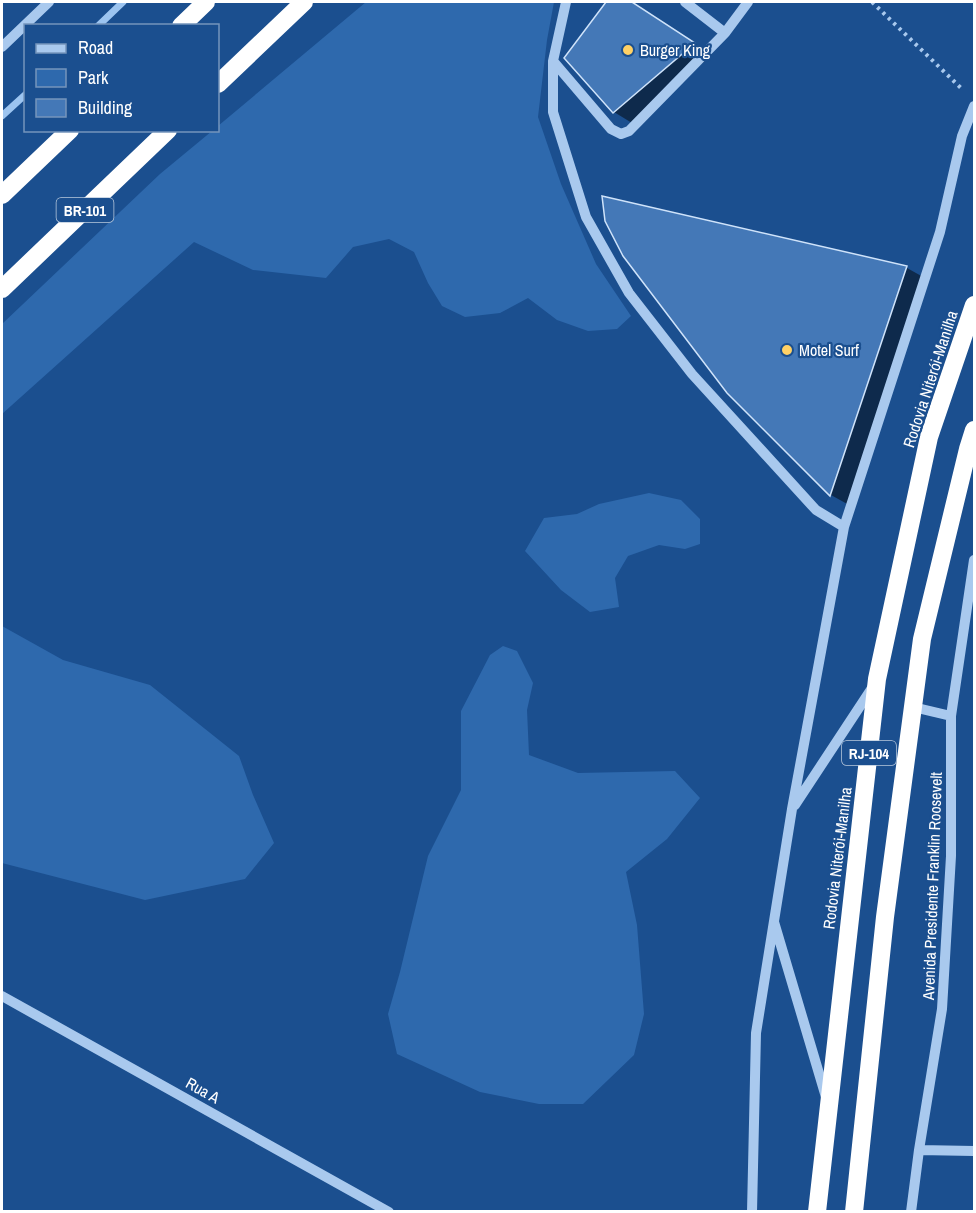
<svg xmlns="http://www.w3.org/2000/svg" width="976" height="1213" viewBox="0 0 976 1213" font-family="'Archivo Narrow',sans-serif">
<rect width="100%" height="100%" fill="#1b4f8f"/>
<path fill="#2e69ad" d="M366,2H554L547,40L538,117L561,184L596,264L631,316L617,329L588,331L557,320L528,298L500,313L465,317L442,306L428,283L414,252L389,239L353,247L326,278L253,270L194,242L2,414V324L160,174L212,131L218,130V126Z
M649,493L681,500L700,519V544L685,549L659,545L628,556L615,578L619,607L590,612L561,590L525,551L544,518L577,514L599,504Z
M2,626L63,660L150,685L239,756L253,795L274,843L245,879L145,900L2,863Z
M503,646L517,651L533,683L527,710L529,755L578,773L675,771L700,798L667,839L626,872L637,925L644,1014L634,1055L583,1104H539L480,1092L397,1054L388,1014L400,972L428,856L461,790V711L490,655Z"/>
<path fill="#0007" d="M608,2H632L712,55L632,123L614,112L565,58Z
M604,198L907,268L925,278L849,505L831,495L728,392Z"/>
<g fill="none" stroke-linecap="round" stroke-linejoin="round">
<path stroke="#9cc4f0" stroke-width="7" d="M98,26L123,2
M2,116L26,94"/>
</g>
<path fill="#4478b7" stroke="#cfe3fa" stroke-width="1.5" d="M606,2H632L695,43L613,113L564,58Z
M602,196L907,266L830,496L727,393L623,256L605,221Z"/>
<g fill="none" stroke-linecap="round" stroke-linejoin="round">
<path stroke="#a9c9ee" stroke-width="4" stroke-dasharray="3 4.5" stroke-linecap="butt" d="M872,2L963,90"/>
<path stroke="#a9c9ee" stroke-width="10" d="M566,2L553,61V112L586,217L629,293L692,374L816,510L844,527
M685,2L725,33L748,2
M2,47L49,2
M553,61L611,129L621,134L629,131L725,33
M913,707L951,716
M795,805L874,685
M774,922L826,1097
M2,996L389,1212
M919,1150L974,1151
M752,1212L756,1033L792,809L844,527L940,232L962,136L974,106
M911,1212L919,1150L942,1009L951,856V716L974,560"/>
<path stroke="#fff" stroke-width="18" d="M181,26L206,2
M218,84L304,2
M2,195L70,130
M2,289L168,130
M817,1212L877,679L929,437L974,305
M854,1212L885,917L922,639L968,449L974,430"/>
</g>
<g fill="#ffd166" stroke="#1b4f8f" stroke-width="2">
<circle cx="628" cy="50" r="6"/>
<circle cx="787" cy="350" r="6"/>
</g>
<g text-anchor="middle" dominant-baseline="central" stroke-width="4.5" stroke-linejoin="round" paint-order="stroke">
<g fill="#1b4f8f" stroke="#bbcadd" stroke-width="1.5">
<rect x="56.5" y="198" width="57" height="24" rx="4.5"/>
<rect x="842" y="741" width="54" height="24" rx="4.5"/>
</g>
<g font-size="15" font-weight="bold" fill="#fff">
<text x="85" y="210">BR-101</text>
<text x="869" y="753">RJ-104</text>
</g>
<g font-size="16" fill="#fff" stroke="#1b4f8f" text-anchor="start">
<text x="640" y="50">Burger King</text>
<text x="799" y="350">Motel Surf</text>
</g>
<g font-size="16" fill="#fff" stroke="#1b4f8f">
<text transform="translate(930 379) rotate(-72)">Rodovia Niterói-Manilha</text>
<text transform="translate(837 858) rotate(-83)">Rodovia Niterói-Manilha</text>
<text transform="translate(932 886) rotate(-88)">Avenida Presidente Franklin Roosevelt</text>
<text transform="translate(203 1090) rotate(29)">Rua A</text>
</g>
</g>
<rect width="976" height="1213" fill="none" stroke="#ffffff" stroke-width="6"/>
<rect x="24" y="24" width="195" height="108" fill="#1b4f8f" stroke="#7695bc" stroke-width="1.5"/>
<rect x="36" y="44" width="30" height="9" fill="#a9c9ee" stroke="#7695bc" stroke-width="1.5"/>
<text x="78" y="54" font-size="18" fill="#ffffff">Road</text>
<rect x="36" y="69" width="30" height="18" fill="#2e69ad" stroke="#7695bc" stroke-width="1.5"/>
<text x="78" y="84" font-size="18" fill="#ffffff">Park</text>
<rect x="36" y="99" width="30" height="18" fill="#4478b7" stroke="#7695bc" stroke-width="1.5"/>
<text x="78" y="114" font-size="18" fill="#ffffff">Building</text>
</svg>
